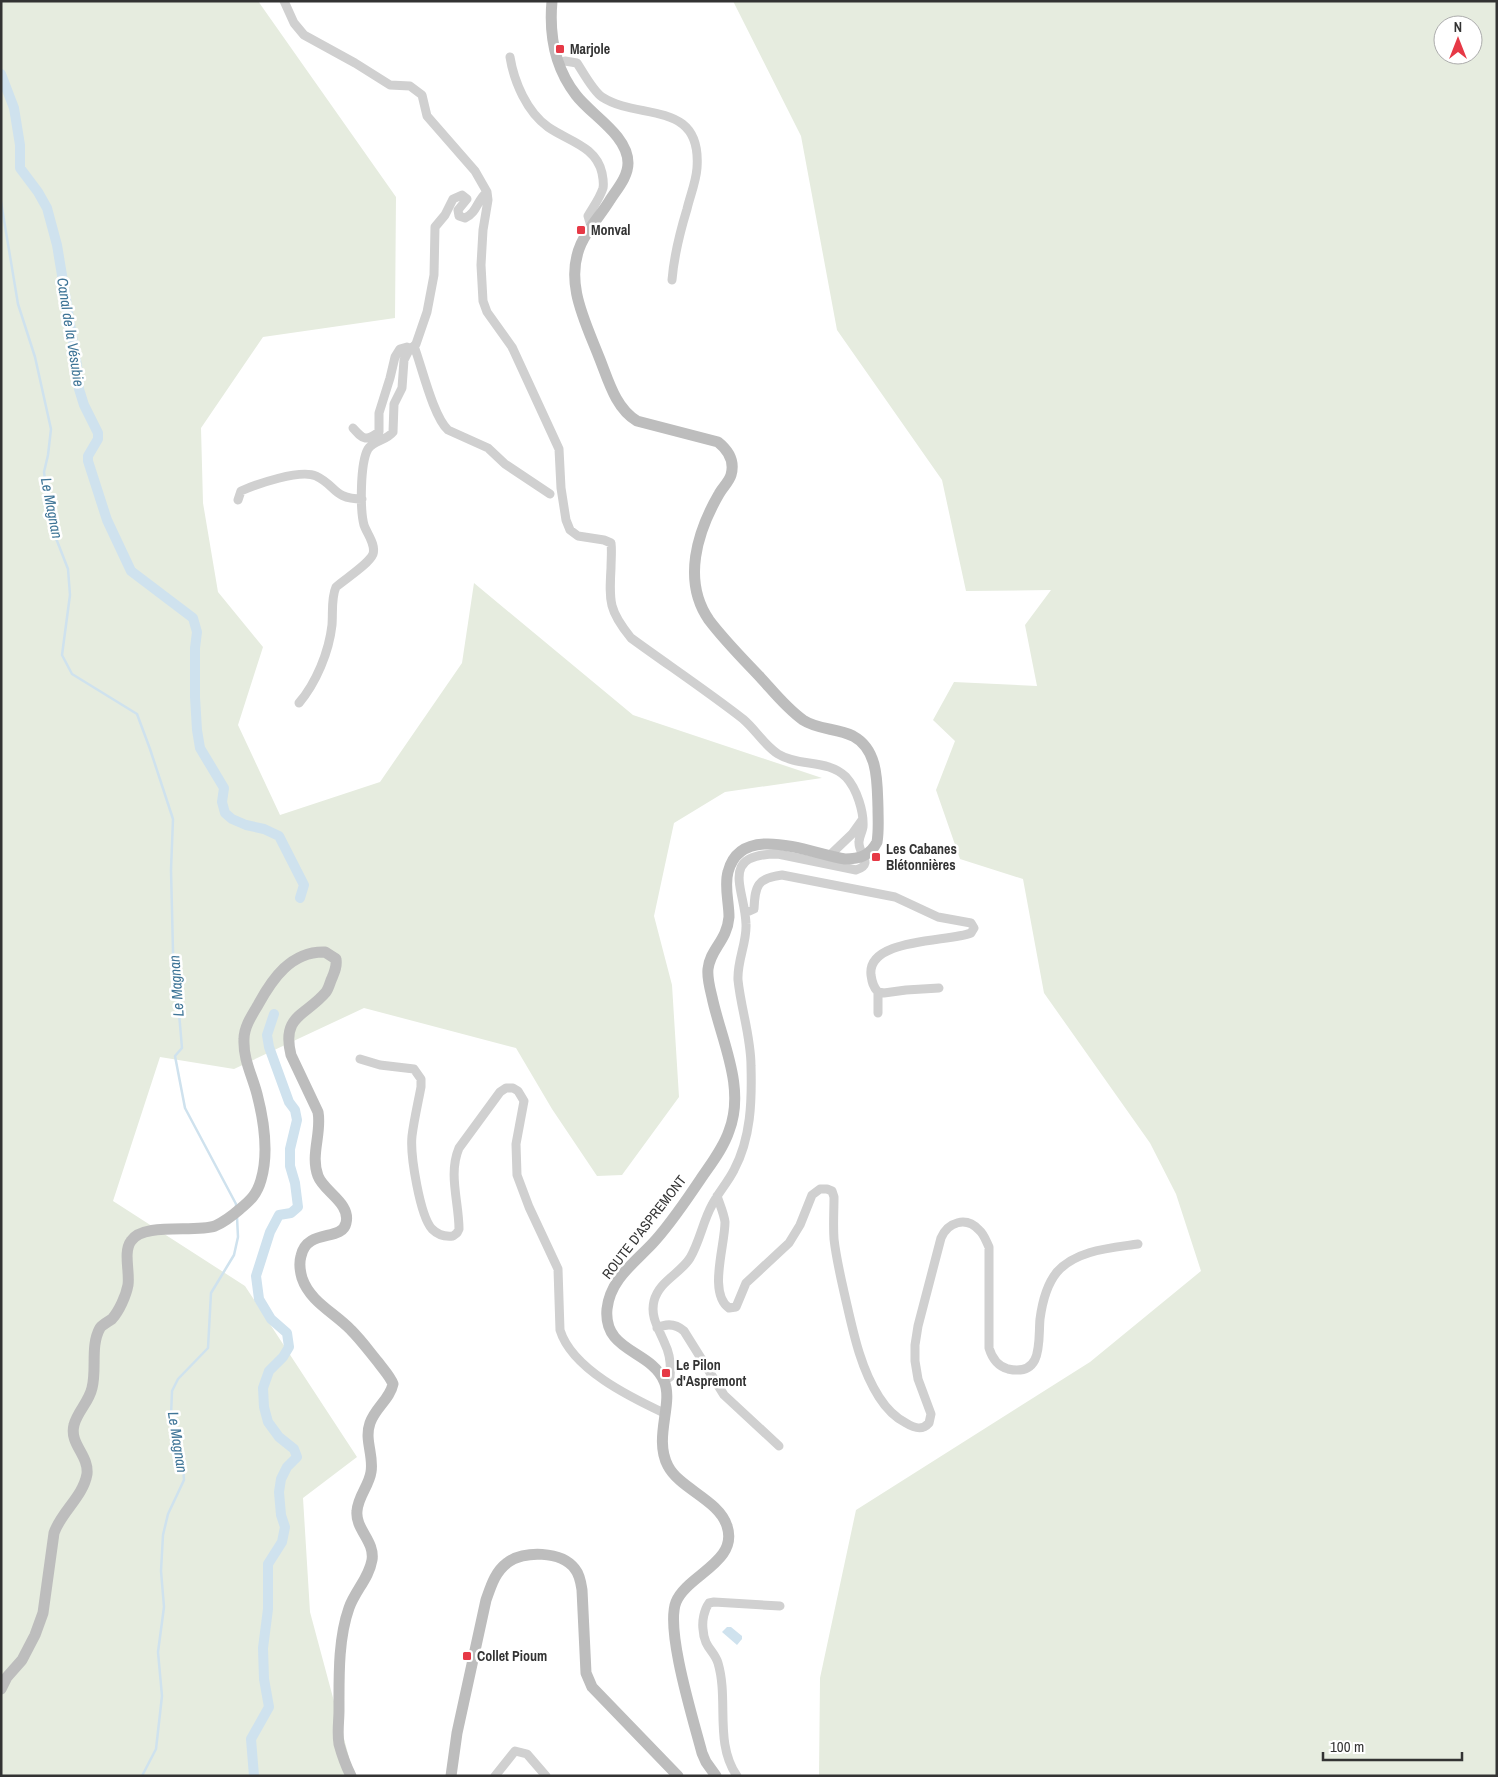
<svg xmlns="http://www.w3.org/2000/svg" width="1498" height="1777" viewBox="0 0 1498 1777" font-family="'Archivo Narrow',sans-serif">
<rect width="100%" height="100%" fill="#fff"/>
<path fill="#e6ecdf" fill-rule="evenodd" d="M1,1H258L396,197L395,318L263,337L201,428L203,503L218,592L263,647L238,725L280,815L380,782L462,663L474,583L633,715L822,778L725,792L674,823L654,916L672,985L679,1097L622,1175L597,1176L552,1109L516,1048L364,1008L234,1069L160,1057L113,1201L245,1286L357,1457L303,1498L310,1612L354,1776H1Z
M733,1H1497V1776H819L820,1678L856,1510L1090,1362L1201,1271L1176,1194L1150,1143L1044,993L1023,879L960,859L936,790L955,741L933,720L954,682L1037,686L1025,625L1051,590L966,591L942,480L837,330L801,136ZM1443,25H1473V55H1443Z"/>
<path fill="#cfe2ee" d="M727,1627H731L742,1636V1639L737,1645L722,1632Z"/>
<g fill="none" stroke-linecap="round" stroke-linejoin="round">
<path stroke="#cfe2ee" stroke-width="2.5" d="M1,202L18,304L35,357L51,429L48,455L44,472L52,528L68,569L70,595L62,655L72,674L137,714L150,749L173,819L171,870L174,992L179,1013L182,1048L175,1056L185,1108L236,1204V1209
M142,1776L156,1749L162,1696L158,1652L164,1607L161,1571L163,1535L168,1514L184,1480L182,1453L171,1416L172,1391L178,1379L208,1348L211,1293L234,1255L238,1237L237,1217"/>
<path stroke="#cfe2ee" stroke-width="10" d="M1,74L14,108L20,145V168L38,192L47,208L57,245L77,366L79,389L84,405L98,433V439L88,456V461L107,520L131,571L193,618L197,632L195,648V697L197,730L200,748L224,788L222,802L225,813L232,819L246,825L264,829L279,836L304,885L300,898
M254,1776L251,1739L269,1707L264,1679L263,1648L268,1609V1564L282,1542L285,1527L281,1515L279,1492L281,1479L287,1467L297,1457L294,1449L279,1437L268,1422L264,1407L263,1388L269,1371L283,1357L289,1347L287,1333L271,1319L259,1299L256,1276L270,1232L279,1215L291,1213L298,1207L295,1183L290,1166V1149L297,1120L295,1110L289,1102L269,1047L267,1035L274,1014"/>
<path stroke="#d0d0d0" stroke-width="9" d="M284,1L294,23L304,35L355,63L390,85L410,86L422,95L427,116L475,171L487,192L488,200L483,230L481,265L483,301L487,312L512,347L559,449L561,488L566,520L570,530L578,536L604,540L611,543C612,551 611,560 611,568C609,602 609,611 631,638C668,665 707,691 743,719C756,730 764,745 778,754C799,767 828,759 846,777C857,789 864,812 863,827C862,833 859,837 859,842C858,854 875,864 856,870L778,854C718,854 745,889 746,924C747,943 737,960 738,980C741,1009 751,1037 751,1066C752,1101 751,1138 734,1170C728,1182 718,1193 712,1205C703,1221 700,1241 690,1258C680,1274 659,1281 654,1301C650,1317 659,1329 665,1344C670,1354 671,1366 670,1377L664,1381
M510,57C514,82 527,112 548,127C568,141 596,146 602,173C603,178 604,183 603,188C600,198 593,207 588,216L591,226
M559,63L565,61L577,63C583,72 593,91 602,97C639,121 702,99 697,168C696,182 690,196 687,209C680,232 674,255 672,280
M414,346C422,367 433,416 448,430L488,448L505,464L550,494
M353,428C363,439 365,442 379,432V413L390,378L395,357L400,349L407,347L411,349
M238,500L241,491C257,484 300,469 316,476C337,486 333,499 362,499
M299,703C316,683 329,652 332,625C333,612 331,598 336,587C345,579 369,564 373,554C376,544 367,534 364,525C360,510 360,463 368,449C374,440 386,441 393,432L394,404L402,388L404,360L408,352L416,344L427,312L434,275L435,227L445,215L453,199L462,195L467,199L458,210L459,216L465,218C477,213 477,200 487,192
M829,856L852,834L862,820
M745,913L754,909C755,886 757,878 782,875L895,897L938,917L971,923L974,928L971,933C948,942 867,938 871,975C872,982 873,987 878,992L884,993L906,990L939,988
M878,1013V992
M360,1059L380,1065L414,1069L421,1079V1087C418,1103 414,1120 412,1136C410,1155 420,1216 432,1229C438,1235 445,1237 453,1236L457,1233L459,1229C459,1202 448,1174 459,1148L500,1092L506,1088H513L518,1091L524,1101L516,1144L517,1175L529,1207L558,1269L560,1330C572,1369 630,1397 664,1413
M717,1196C720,1205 724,1214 725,1222C725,1246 708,1293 729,1308L736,1307L746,1283L789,1243L800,1225L812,1195L820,1189H827L832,1191L834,1197C834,1211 833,1225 834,1239C836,1257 840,1274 844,1292C852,1326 859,1366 879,1397C886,1408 894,1417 906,1423C914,1428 922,1431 929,1423L931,1414L918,1379L915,1361V1345L918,1326L941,1238C948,1222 966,1216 979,1230C984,1234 986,1241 989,1247V1348C992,1358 997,1366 1008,1369C1044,1377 1038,1340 1040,1319C1042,1304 1047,1284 1057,1272C1076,1250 1111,1248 1138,1244
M657,1328C667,1323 676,1324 684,1331L724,1395L779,1446
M495,1776L515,1751L527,1754L546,1776
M737,1776C714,1743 729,1700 718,1663C714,1650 704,1648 703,1629C702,1621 704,1610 709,1603L714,1602L780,1606"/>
<path stroke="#bdbdbd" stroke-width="11" d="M552,1C549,34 555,68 576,95C591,115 628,135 628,163C628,177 617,189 610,200C601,215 588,228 581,244C564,282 585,321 599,357C608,379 615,408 637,421L718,442C728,450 735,461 731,475C729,482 722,488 719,494C697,532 682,581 709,620C724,640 742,658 760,677C773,691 786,708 803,720C818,730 837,728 853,736C879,750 877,783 878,808C878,819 879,831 877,842C870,856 859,859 845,859C811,854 741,821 728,872C724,886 729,902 729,917C727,941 710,949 708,969C707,978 710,989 712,997C721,1040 746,1087 729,1131C723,1149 710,1165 700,1180C685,1202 670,1225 652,1244C634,1263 610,1280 607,1309C603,1352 651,1350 664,1381C674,1403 653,1438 668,1466C680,1489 719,1500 727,1526C739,1562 687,1575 676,1602C665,1630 694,1722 702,1753L706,1762L716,1776
M1,1689L7,1677L22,1660L35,1635L43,1613L54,1533C61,1512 83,1497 87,1474C89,1455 69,1444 74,1425C77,1412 89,1402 92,1388C97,1369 90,1346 100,1328C103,1324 108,1322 112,1319C119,1311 126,1296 128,1285C130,1272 123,1252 131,1241C143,1222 195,1233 215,1226C224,1222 232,1216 240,1209C251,1200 257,1194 261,1180C269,1153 264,1121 257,1094C252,1075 243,1059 244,1039C244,1027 252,1015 258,1005C272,979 291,951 325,952L336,959C337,966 335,971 332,978C330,982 329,988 326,992C306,1016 281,1015 291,1055L318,1112C322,1133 310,1155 318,1176C324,1192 351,1203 346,1223C342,1242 307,1228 301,1256C299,1263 300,1271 302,1278C310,1302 335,1313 351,1330C361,1340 369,1351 378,1362C383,1369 390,1376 393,1384C390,1399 375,1408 370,1423C364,1440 374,1455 371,1472C369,1486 358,1496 357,1511C355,1529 375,1541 372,1560C369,1578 355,1591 349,1608C338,1639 339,1677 339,1710C339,1721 337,1733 339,1744C342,1755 346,1766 351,1776
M451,1776L457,1733L486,1600C491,1586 495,1572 507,1563C523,1550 562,1551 575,1569C580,1575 581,1583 582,1590L586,1673L592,1687L678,1776"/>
</g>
<g fill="#e63946" stroke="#fff" stroke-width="2">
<rect x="555" y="44" width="10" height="10" rx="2.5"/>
<rect x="576" y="225" width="10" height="10" rx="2.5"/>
<rect x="871" y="852" width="10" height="10" rx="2.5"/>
<rect x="661" y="1368" width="10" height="10" rx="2.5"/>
<rect x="462" y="1651" width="10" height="10" rx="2.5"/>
</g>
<g text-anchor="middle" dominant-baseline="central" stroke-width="5" stroke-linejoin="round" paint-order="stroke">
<g font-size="14" font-weight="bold" fill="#333" stroke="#fff" text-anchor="start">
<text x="570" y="49">Marjole</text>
<text x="591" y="230">Monval</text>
<text x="886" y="849">Les Cabanes<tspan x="886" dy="16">Blétonnières</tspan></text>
<text x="676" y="1365">Le Pilon<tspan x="676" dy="16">d'Aspremont</tspan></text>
<text x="477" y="1656">Collet Pioum</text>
</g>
<g font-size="14" fill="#333" stroke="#fff">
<text transform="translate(644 1227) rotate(-52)">ROUTE D'ASPREMONT</text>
</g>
<g font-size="15" font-style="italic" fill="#3f7597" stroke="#fff">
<text transform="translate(71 332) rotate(81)">Canal de la Vésubie</text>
<text transform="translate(52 508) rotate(79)">Le Magnan</text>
<text transform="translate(176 986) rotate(-94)">Le Magnan</text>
<text transform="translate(178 1442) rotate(81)">Le Magnan</text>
</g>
</g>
<rect width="1498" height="1777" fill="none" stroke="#333333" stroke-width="5"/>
<g transform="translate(1458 40)"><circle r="24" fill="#ffffff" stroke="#adadad"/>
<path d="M0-4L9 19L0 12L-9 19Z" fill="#e63946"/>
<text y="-8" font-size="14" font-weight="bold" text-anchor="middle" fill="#333333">N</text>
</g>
<path d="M1323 1752v8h139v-8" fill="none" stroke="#333333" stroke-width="2.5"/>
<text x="1330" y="1752" font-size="15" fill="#333333" stroke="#ffffff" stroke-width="4" paint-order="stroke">100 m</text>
</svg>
